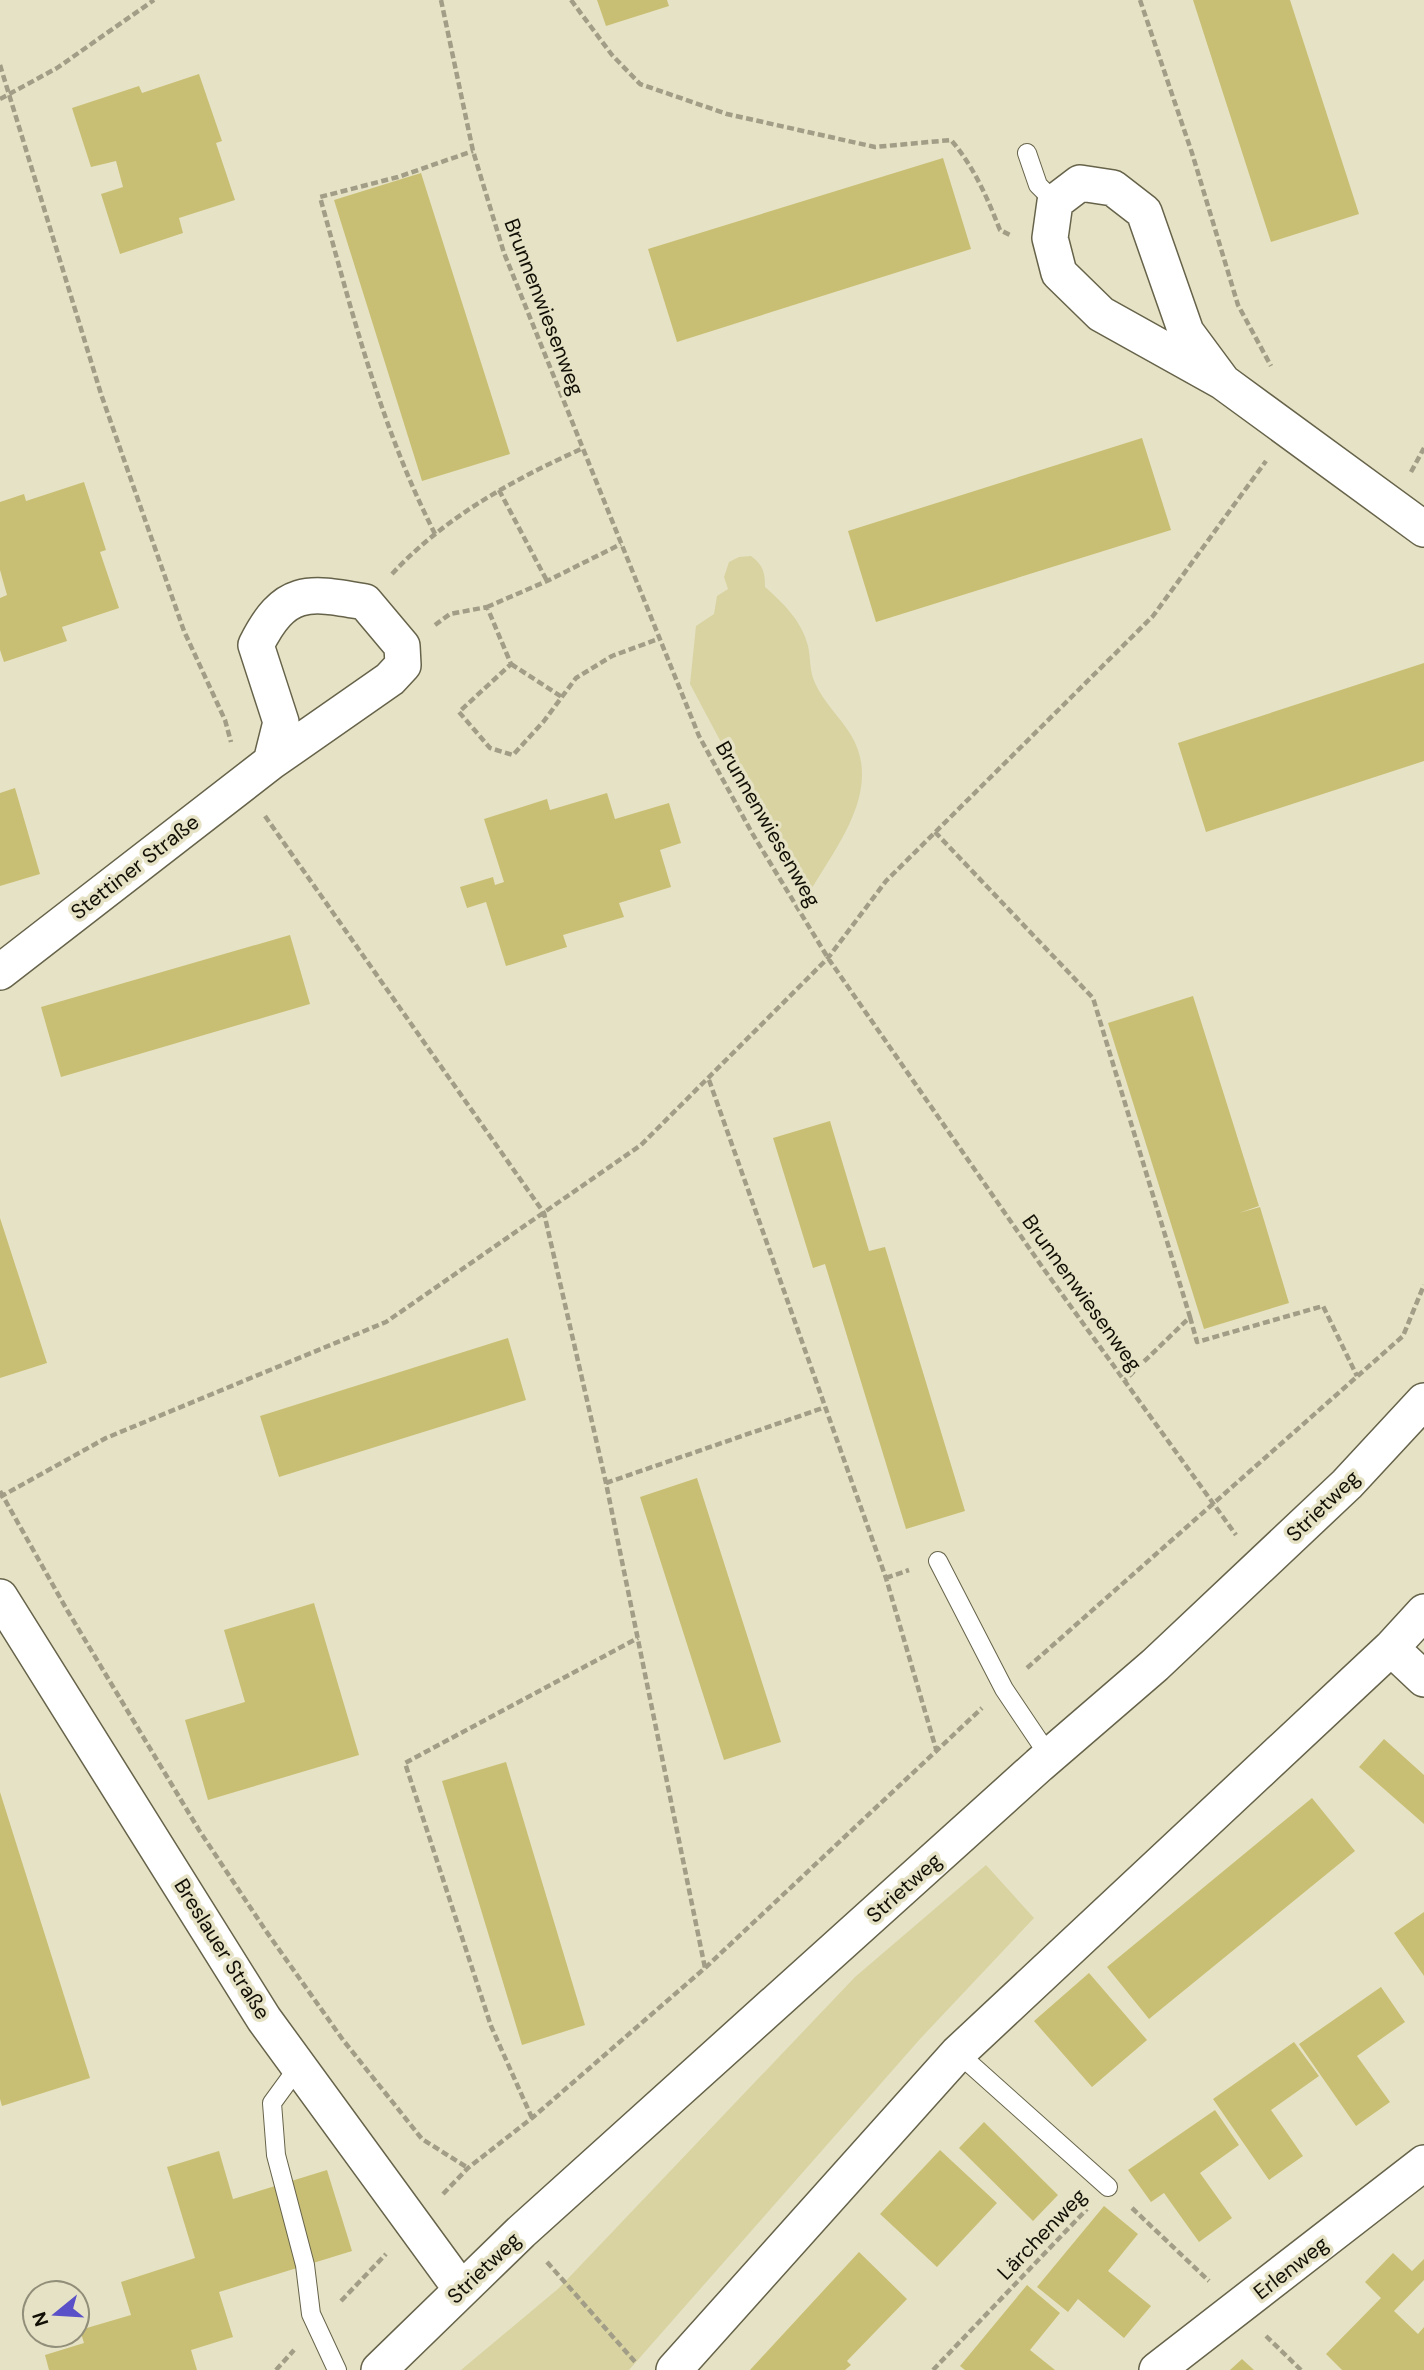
<svg xmlns="http://www.w3.org/2000/svg" width="1424" height="2370" viewBox="0 0 1424 2370" font-family="'DM Sans',sans-serif">
<rect width="100%" height="100%" fill="#e6e2c5"/>
<path fill="#d9d3a2" d="M751,556C763,565 765,572 765,587C783,603 802,621 808,646C811,659 809,670 815,683C824,703 840,717 851,735C885,792 832,851 805,900L690,684L696,626L714,614L717,596L728,589L724,577L729,562L739,557Z
M986,1865L1034,1918L920,2039L629,2370H461L559,2288L855,1977Z"/>
<path fill="#c9bf74" d="M597,0H667L669,6L606,26Z
M1193,0H1290L1359,214L1271,242Z
M199,74L222,141L216,143L235,200L179,218L183,233L120,254L101,194L123,187L116,161L91,167L72,108L139,86L142,93Z
M943,158L971,249L677,342L648,249Z
M421,173L510,454L422,481L334,200Z
M1142,438L1171,530L876,622L848,531Z
M84,482L106,550L100,552L119,608L62,627L67,641L4,662L0,650V598L7,595L0,570V502L24,494L26,501Z
M1424,663V761L1206,832L1178,743Z
M15,788L40,874L0,886V793Z
M607,793L615,819L669,803L681,843L660,850L671,887L619,903L624,917L563,935L567,947L506,966L486,902L467,908L460,887L493,877L495,885L504,882L484,819L547,799L550,810Z
M290,935L310,1004L61,1077L41,1007Z
M1193,996L1259,1206L1239,1213L1260,1207L1289,1303L1204,1329L1108,1023Z
M830,1121L869,1251L885,1247L965,1511L906,1529L825,1264L813,1268L773,1138Z
M0,1218L47,1363L0,1378Z
M508,1338L526,1400L279,1477L260,1416Z
M697,1478L781,1742L724,1760L640,1497Z
M314,1603L359,1755L208,1800L185,1720L245,1702L224,1630Z
M1384,1739L1424,1775V1824L1359,1767Z
M506,1762L585,2025L522,2045L442,1781Z
M0,1792L90,2078L2,2106L0,2099Z
M1312,1798L1355,1851L1149,2019L1107,1967Z
M1424,1912V1976L1394,1933Z
M1089,1973L1147,2040L1092,2087L1034,2021Z
M1381,1987L1405,2022L1357,2056L1390,2102L1356,2126L1299,2044Z
M1294,2042L1319,2076L1271,2110L1303,2156L1269,2180L1213,2099Z
M1215,2110L1239,2145L1200,2173L1232,2218L1199,2242L1164,2193L1151,2202L1128,2170Z
M984,2122L1058,2195L1033,2221L959,2148Z
M940,2150L997,2203L937,2267L880,2214Z
M219,2151L233,2199L327,2170L352,2251L219,2292L233,2337L191,2350L197,2370H49L45,2355L84,2343L80,2330L131,2315L121,2282L195,2258L167,2167Z
M1104,2206L1138,2234L1108,2271L1151,2306L1124,2338L1078,2299L1068,2312L1037,2287Z
M859,2252L907,2299L847,2361L851,2365L845,2370H750Z
M1393,2253L1412,2271L1424,2259V2280L1394,2311L1418,2334L1424,2327V2370H1342L1326,2354L1381,2298L1365,2282Z
M1027,2285L1060,2313L1030,2350L1055,2370H965L960,2366Z
M1242,2359L1254,2370H1230Z"/>
<g fill="none" stroke-linecap="round" stroke-linejoin="round">
<g stroke="#66634a" stroke-width="20">
<path id="lane" d="M1027,153L1038,185L1055,202
M938,1561L1004,1689L1049,1756
M958,2053L1108,2187
M299,2066L272,2103L276,2155L305,2265L311,2314L337,2370"/>
</g>
<g stroke="#66634a" stroke-width="38">
<path id="street" d="M1223,382L1186,332L1144,212L1113,188L1080,183L1055,202L1050,238L1059,273L1101,314L1223,382L1424,529
M0,972L271,762L390,679L403,665L402,646L365,602C308,592 285,587 256,645L281,722L271,762
M0,1597L264,2019L461,2289
M1391,1648L1424,1679
M379,2370L521,2232L1039,1765L1155,1665L1347,1484L1424,1401
M674,2370L958,2053L1391,1648L1424,1612
M1157,2370L1424,2163"/>
</g>
<path stroke="#a19d86" stroke-width="4.5" stroke-dasharray="7 3.5" stroke-linecap="butt" d="M441,0L473,151L504,253L699,736L752,833L828,958L1043,1268L1236,1535
M571,0L612,55L640,84L727,114L875,147L951,140C974,167 987,197 1000,230L1010,235
M1140,0L1192,153L1238,305L1271,366
M0,65L101,394L184,631L225,720L231,742
M0,99L57,68L154,0
M1411,472L1424,448
M499,490L547,581
M435,534C381,428 352,312 320,197L398,177L473,151
M392,574C445,517 511,481 581,449
M487,607L547,581L621,544
M435,625L450,614L487,607L511,664L459,712L490,748L513,755L544,721L576,678L612,656L661,638
M511,664L562,697
M265,816L544,1213L606,1483L705,1968
M935,832L1093,998L1190,1317L1125,1380
M709,1080L886,1578L936,1749
M1190,1317L1197,1342L1323,1306L1357,1376
M606,1483L823,1408
M0,1491L67,1610L199,1830L266,1931L343,2040L422,2139L468,2168
M0,1497L106,1438L386,1322L641,1145L828,958L886,881L1153,616L1266,461
M886,1578L909,1570
M1027,1668L1403,1336L1424,1285
M532,2118L491,2026L405,1763L638,1638
M443,2194L468,2168L532,2118L705,1968L982,1708
M1132,2208L1209,2281
M547,2262L636,2363
M341,2301L386,2254
M1266,2336L1301,2370
M276,2370L294,2350
M933,2370L1087,2209"/>
<use href="#lane" stroke="#fff" stroke-width="18"/>
<use href="#street" stroke="#fff" stroke-width="35"/>
</g>
<g text-anchor="middle" dominant-baseline="central" stroke-width="7" stroke-linejoin="round" paint-order="stroke">
<g font-size="21" fill="#121006" stroke="#e6e2c5">
<text transform="translate(544 307) rotate(69)">Brunnenwiesenweg</text>
<text transform="translate(768 824) rotate(60)">Brunnenwiesenweg</text>
<text transform="translate(135 867) rotate(-38)">Stettiner Straße</text>
<text transform="translate(1082 1293) rotate(54)">Brunnenwiesenweg</text>
<text transform="translate(1323 1506) rotate(-44)">Strietweg</text>
<text transform="translate(904 1888) rotate(-42)">Strietweg</text>
<text transform="translate(222 1949) rotate(58)">Breslauer Straße</text>
<text transform="translate(1042 2234) rotate(-46)">Lärchenweg</text>
<text transform="translate(484 2268) rotate(-44)">Strietweg</text>
<text transform="translate(1291 2268) rotate(-38)">Erlenweg</text>
</g>
</g>
<g transform="translate(56 2314) rotate(252)"><circle r="33" fill="#e6e2c5" stroke="#918e79" stroke-width="2"/>
<path d="M0-5L12 26L0 18L-12 26Z" fill="#5a50c8"/>
<text y="-10" font-size="19" font-weight="bold" text-anchor="middle" fill="#121006">N</text>
</g>
</svg>
